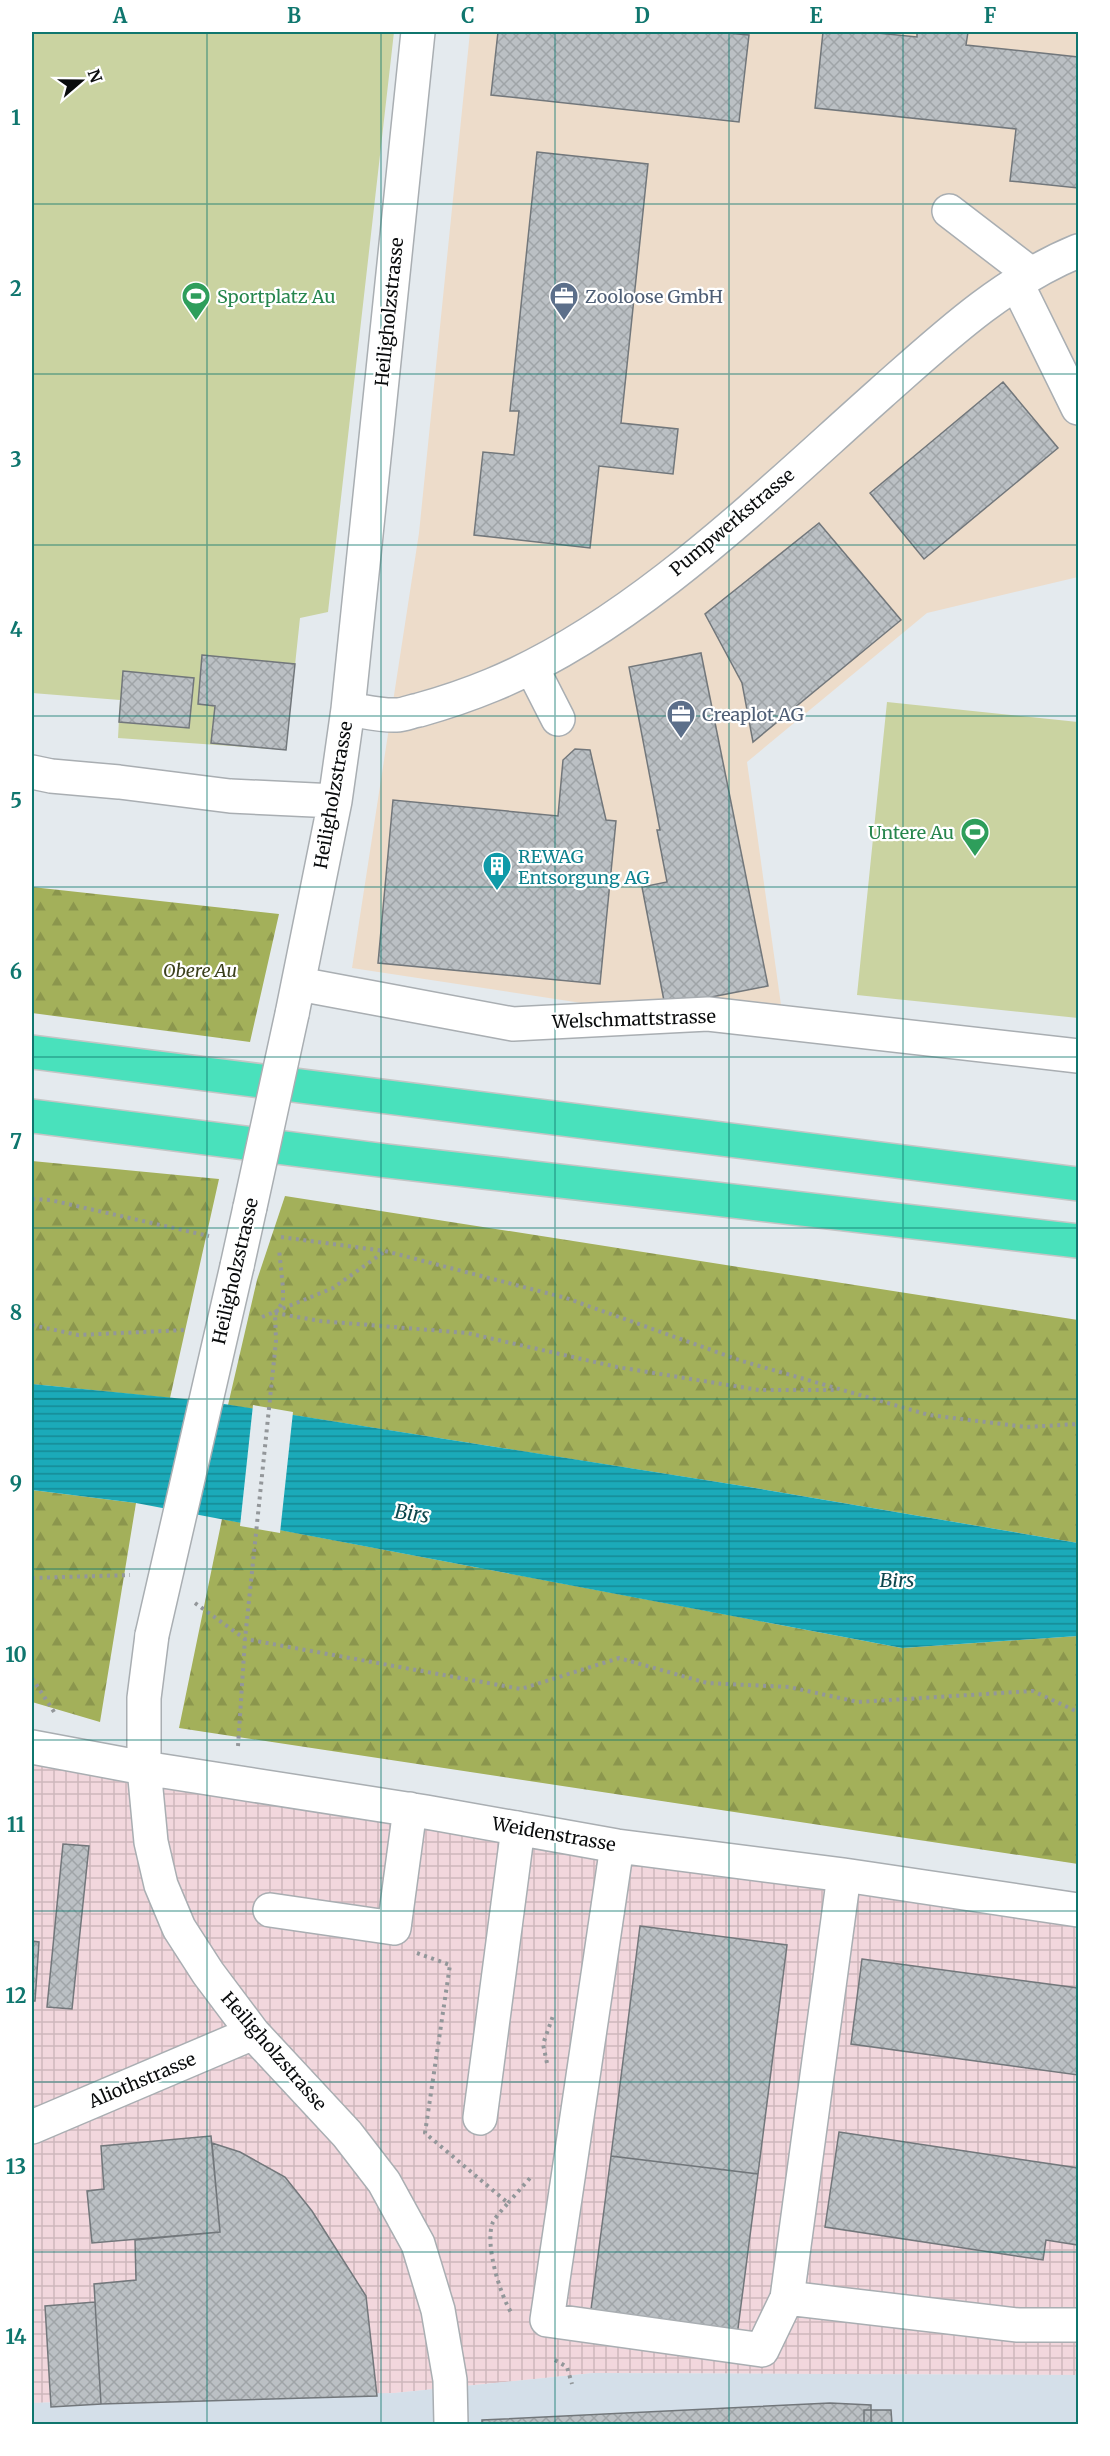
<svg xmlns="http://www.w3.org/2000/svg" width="1110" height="2456" viewBox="0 0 1110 2456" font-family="Merriweather,serif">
<defs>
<pattern id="industrial-grid" width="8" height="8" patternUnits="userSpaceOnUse" patternTransform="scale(1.5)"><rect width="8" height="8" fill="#f2d7dd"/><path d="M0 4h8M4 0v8" fill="none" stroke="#ceb7bc"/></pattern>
<pattern id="forest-firs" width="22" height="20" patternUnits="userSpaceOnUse" patternTransform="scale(1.5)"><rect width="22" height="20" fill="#a3b05a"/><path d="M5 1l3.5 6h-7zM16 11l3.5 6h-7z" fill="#8b964d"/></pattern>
<pattern id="water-rules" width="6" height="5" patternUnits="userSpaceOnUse" patternTransform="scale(1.5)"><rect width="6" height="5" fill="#1baab9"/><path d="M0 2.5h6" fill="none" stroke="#168995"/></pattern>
<pattern id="building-cross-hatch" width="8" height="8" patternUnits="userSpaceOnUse" patternTransform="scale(1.5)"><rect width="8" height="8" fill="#bbc0c4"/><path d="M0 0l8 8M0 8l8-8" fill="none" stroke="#9fa4a7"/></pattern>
</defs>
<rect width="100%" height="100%" fill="#e4eaee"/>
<path fill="#eddcca" d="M470,32H1078V577L927,613L747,762L781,1005L634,1011L352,968L419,533Z"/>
<path fill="url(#industrial-grid)" d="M32,1747L144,1768L1078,1892V2375L594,2373L395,2393L32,2403Z"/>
<path fill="#d4dfe9" d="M594,2373L1078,2375V2424H32V2403L395,2393Z"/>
<path fill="#cad3a1" d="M32,32H394L328,612L300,618L286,750L118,738L120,700L32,693Z
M887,702L1078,722V1018L857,995Z"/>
<path fill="url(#forest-firs)" d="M32,887L279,914L250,1042L32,1013Z
M32,1161L219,1179L170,1398L32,1384Z
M285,1196L1078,1320V1543L743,1486L228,1405L257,1280Z
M32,1490L136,1503L100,1722L32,1702Z
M222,1519L902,1648L1078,1636V1864L179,1728Z"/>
<path fill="url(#water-rules)" d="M32,1384L205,1401L743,1486L1078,1543V1636L902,1648L136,1503L32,1490Z"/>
<path fill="#e4eaee" d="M253,1405L293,1412L280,1533L240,1526Z"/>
<path fill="url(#building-cross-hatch)" stroke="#72777b" stroke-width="1.5" d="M498,32H717L749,35L739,122L491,95Z
M823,32H867L917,37V32H968L966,45L1078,57V188L1010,181L1016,129L815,108Z
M537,152L648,164L621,423L678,429L673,474L599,466L590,548L474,535L483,452L514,455L519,411H510Z
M1003,382L1058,448L924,559L870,493Z
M819,523L901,620L753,742L742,683L705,614Z
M701,653L768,986L665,1006L642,887L667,882L657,830H660L629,667Z
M202,655L295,664L286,750L211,743L215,706L198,704Z
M123,671L194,678L189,728L119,722Z
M575,749L590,750L606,820L616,821L600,984L378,963L393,800L558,816L563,760Z
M63,1844L89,1846L72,2009L47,2007Z
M640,1926L787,1945L758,2174L611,2156Z
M32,1941L39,1942L35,2001H32Z
M862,1959L1078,1988V2075L851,2044Z
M839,2132L1078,2168V2245L1046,2240L1043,2260L825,2227Z
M211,2136L220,2232L92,2243L87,2191L104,2189L101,2146Z
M212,2143L240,2152L285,2177L312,2211L366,2296L377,2396L101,2404L94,2284L136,2280L135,2240L220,2232Z
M611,2156L758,2174L737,2336L590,2317Z
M95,2302L101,2404L51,2407L45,2306Z
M830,2403L871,2405V2424H482V2420Z
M864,2410H891L892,2424H864Z"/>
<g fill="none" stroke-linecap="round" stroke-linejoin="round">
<g stroke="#a9aeb2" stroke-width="36">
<path id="minor" d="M949,211L1031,274
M1016,282L1078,408
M532,668L558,719
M348,709C363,711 381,716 397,715C404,715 412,711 419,710C444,703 468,695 492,685C635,626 765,496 881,393C942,339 1002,282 1078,251
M32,772L51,776L119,782L230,796L335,801
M299,984L513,1024L708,1014L1078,1056
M292,1014L335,801L348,709L418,32
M237,1266L250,1207
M152,1635L144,1698V1768L151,1842L161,1885L179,1928L208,1973L253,2033L347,2134L384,2182L418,2244L438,2310L450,2380L451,2424
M32,1747L144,1768L426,1812L617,1846L844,1875L1078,1910
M617,1846L547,2320L762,2350L787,2298
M844,1875L787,2298L1018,2325H1078
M270,1910L394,1928L410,1809
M480,2118L518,1828
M32,2127L253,2033"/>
</g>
<g stroke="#c4c5c5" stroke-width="36">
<path id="highway" d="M32,1052L1078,1184
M32,1116L387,1161L1078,1241"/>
</g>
<path stroke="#93979a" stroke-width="4" stroke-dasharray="3 4.5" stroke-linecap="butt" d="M32,1199L50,1200L209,1236
M281,1237L385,1251L566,1298L742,1361L929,1415L1026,1427L1078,1424
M275,1313L320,1321L467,1333L617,1367L759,1390H837
M262,1317L333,1288L384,1252
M32,1325L78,1335L185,1330
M32,1578L130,1575
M195,1603L245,1639L521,1689L619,1658L707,1683L789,1687L858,1702L1033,1691L1078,1712
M32,1678L56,1715
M238,1746L245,1639L276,1341L275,1313L283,1302V1288L279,1249
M417,1953L450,1965L425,2133L508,2203C503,2209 497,2215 493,2222C484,2243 500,2295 512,2314
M547,2063L543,2044L554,2013
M508,2203L531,2177
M555,2360L567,2367L572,2384"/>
<use href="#minor" stroke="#fff" stroke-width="33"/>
<use href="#highway" stroke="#49e1bc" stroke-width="33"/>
<g stroke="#a9aeb2" stroke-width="36" stroke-linecap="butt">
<path id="minor-bridge" d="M250,1207L292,1014
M152,1635L237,1266"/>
</g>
<use href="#minor-bridge" stroke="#fff" stroke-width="33"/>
</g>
<path fill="none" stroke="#0f766e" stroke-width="1.5" stroke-opacity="0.55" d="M207,32V2424M381,32V2424M555,32V2424M729,32V2424M903,32V2424M32,204H1078M32,374H1078M32,545H1078M32,716H1078M32,887H1078M32,1057H1078M32,1228H1078M32,1399H1078M32,1569H1078M32,1740H1078M32,1911H1078M32,2082H1078M32,2252H1078"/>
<defs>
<g id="stadium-pin" transform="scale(1.5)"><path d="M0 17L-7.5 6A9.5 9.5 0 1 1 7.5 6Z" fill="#2e9e5b" stroke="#fff"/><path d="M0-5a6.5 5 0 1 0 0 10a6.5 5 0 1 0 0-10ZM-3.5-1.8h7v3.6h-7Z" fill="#fff"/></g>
<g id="office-pin" transform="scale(1.5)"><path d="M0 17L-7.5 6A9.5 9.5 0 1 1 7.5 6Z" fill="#5c6f8a" stroke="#fff"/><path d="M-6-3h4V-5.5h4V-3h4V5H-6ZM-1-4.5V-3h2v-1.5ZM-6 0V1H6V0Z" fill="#fff"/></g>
<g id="building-pin" transform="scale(1.5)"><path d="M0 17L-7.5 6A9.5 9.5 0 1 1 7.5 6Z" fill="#0f9aa8" stroke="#fff"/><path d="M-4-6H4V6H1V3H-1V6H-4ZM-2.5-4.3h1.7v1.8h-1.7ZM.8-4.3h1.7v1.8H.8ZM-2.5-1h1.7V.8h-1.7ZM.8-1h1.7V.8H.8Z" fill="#fff"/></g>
</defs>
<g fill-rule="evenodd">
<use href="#stadium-pin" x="196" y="296"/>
<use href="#office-pin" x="564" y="296"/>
<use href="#office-pin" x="681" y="714"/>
<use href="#stadium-pin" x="975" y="832"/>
<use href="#building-pin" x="497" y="866"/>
</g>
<g text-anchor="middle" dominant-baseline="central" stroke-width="4.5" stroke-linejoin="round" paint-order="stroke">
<g font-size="18" fill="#27864d" stroke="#fff" text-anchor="start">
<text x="217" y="296">Sportplatz Au</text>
<text x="954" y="832" text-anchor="end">Untere Au</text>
</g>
<g font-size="18" fill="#4e5e75" stroke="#fff" text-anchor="start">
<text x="585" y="296">Zooloose GmbH</text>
<text x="702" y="714">Creaplot AG</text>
</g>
<g font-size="18" fill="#0a0c0d" stroke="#fff">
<text transform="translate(389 312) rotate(-84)">Heiligholzstrasse</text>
<text transform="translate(732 522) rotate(-40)">Pumpwerkstrasse</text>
<text transform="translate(333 795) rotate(-80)">Heiligholzstrasse</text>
<text transform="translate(634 1019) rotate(-2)">Welschmattstrasse</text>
<text transform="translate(235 1271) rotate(-77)">Heiligholzstrasse</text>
<text transform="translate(554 1834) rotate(10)">Weidenstrasse</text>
<text transform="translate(274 2051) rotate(49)">Heiligholzstrasse</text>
<text transform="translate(142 2080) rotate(-23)">Aliothstrasse</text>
</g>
<g font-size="18" fill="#0d838f" stroke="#fff" text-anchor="start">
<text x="518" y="856">REWAG<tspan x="518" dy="21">Entsorgung AG</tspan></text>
</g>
<g font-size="18" font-style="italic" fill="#3b401c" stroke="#fff">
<text x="200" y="970">Obere Au</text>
</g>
<g font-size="20" font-style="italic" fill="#0f484e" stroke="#fff">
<text transform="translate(412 1513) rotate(8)">Birs</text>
<text x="897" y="1579">Birs</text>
</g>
</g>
<rect width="1110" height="2456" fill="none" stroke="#ffffff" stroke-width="66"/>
<g transform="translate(81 81) rotate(70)" stroke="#ffffff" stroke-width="4.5" paint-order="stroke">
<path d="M0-4.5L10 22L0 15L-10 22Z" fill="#0a0c0d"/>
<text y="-9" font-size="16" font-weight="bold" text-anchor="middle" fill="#0a0c0d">N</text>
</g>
<rect x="33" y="33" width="1044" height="2390" fill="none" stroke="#0f766e" stroke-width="2"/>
<g font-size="20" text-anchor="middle" font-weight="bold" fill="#0f766e">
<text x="120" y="23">A</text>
<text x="294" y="23">B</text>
<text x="468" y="23">C</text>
<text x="642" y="23">D</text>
<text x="816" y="23">E</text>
<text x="990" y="23">F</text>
<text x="16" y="125">1</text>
<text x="16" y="296">2</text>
<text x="16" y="467">3</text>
<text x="16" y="637">4</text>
<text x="16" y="808">5</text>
<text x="16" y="979">6</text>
<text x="16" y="1149">7</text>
<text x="16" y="1320">8</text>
<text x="16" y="1491">9</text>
<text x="16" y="1662">10</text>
<text x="16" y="1832">11</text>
<text x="16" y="2003">12</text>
<text x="16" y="2174">13</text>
<text x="16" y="2344">14</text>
</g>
</svg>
